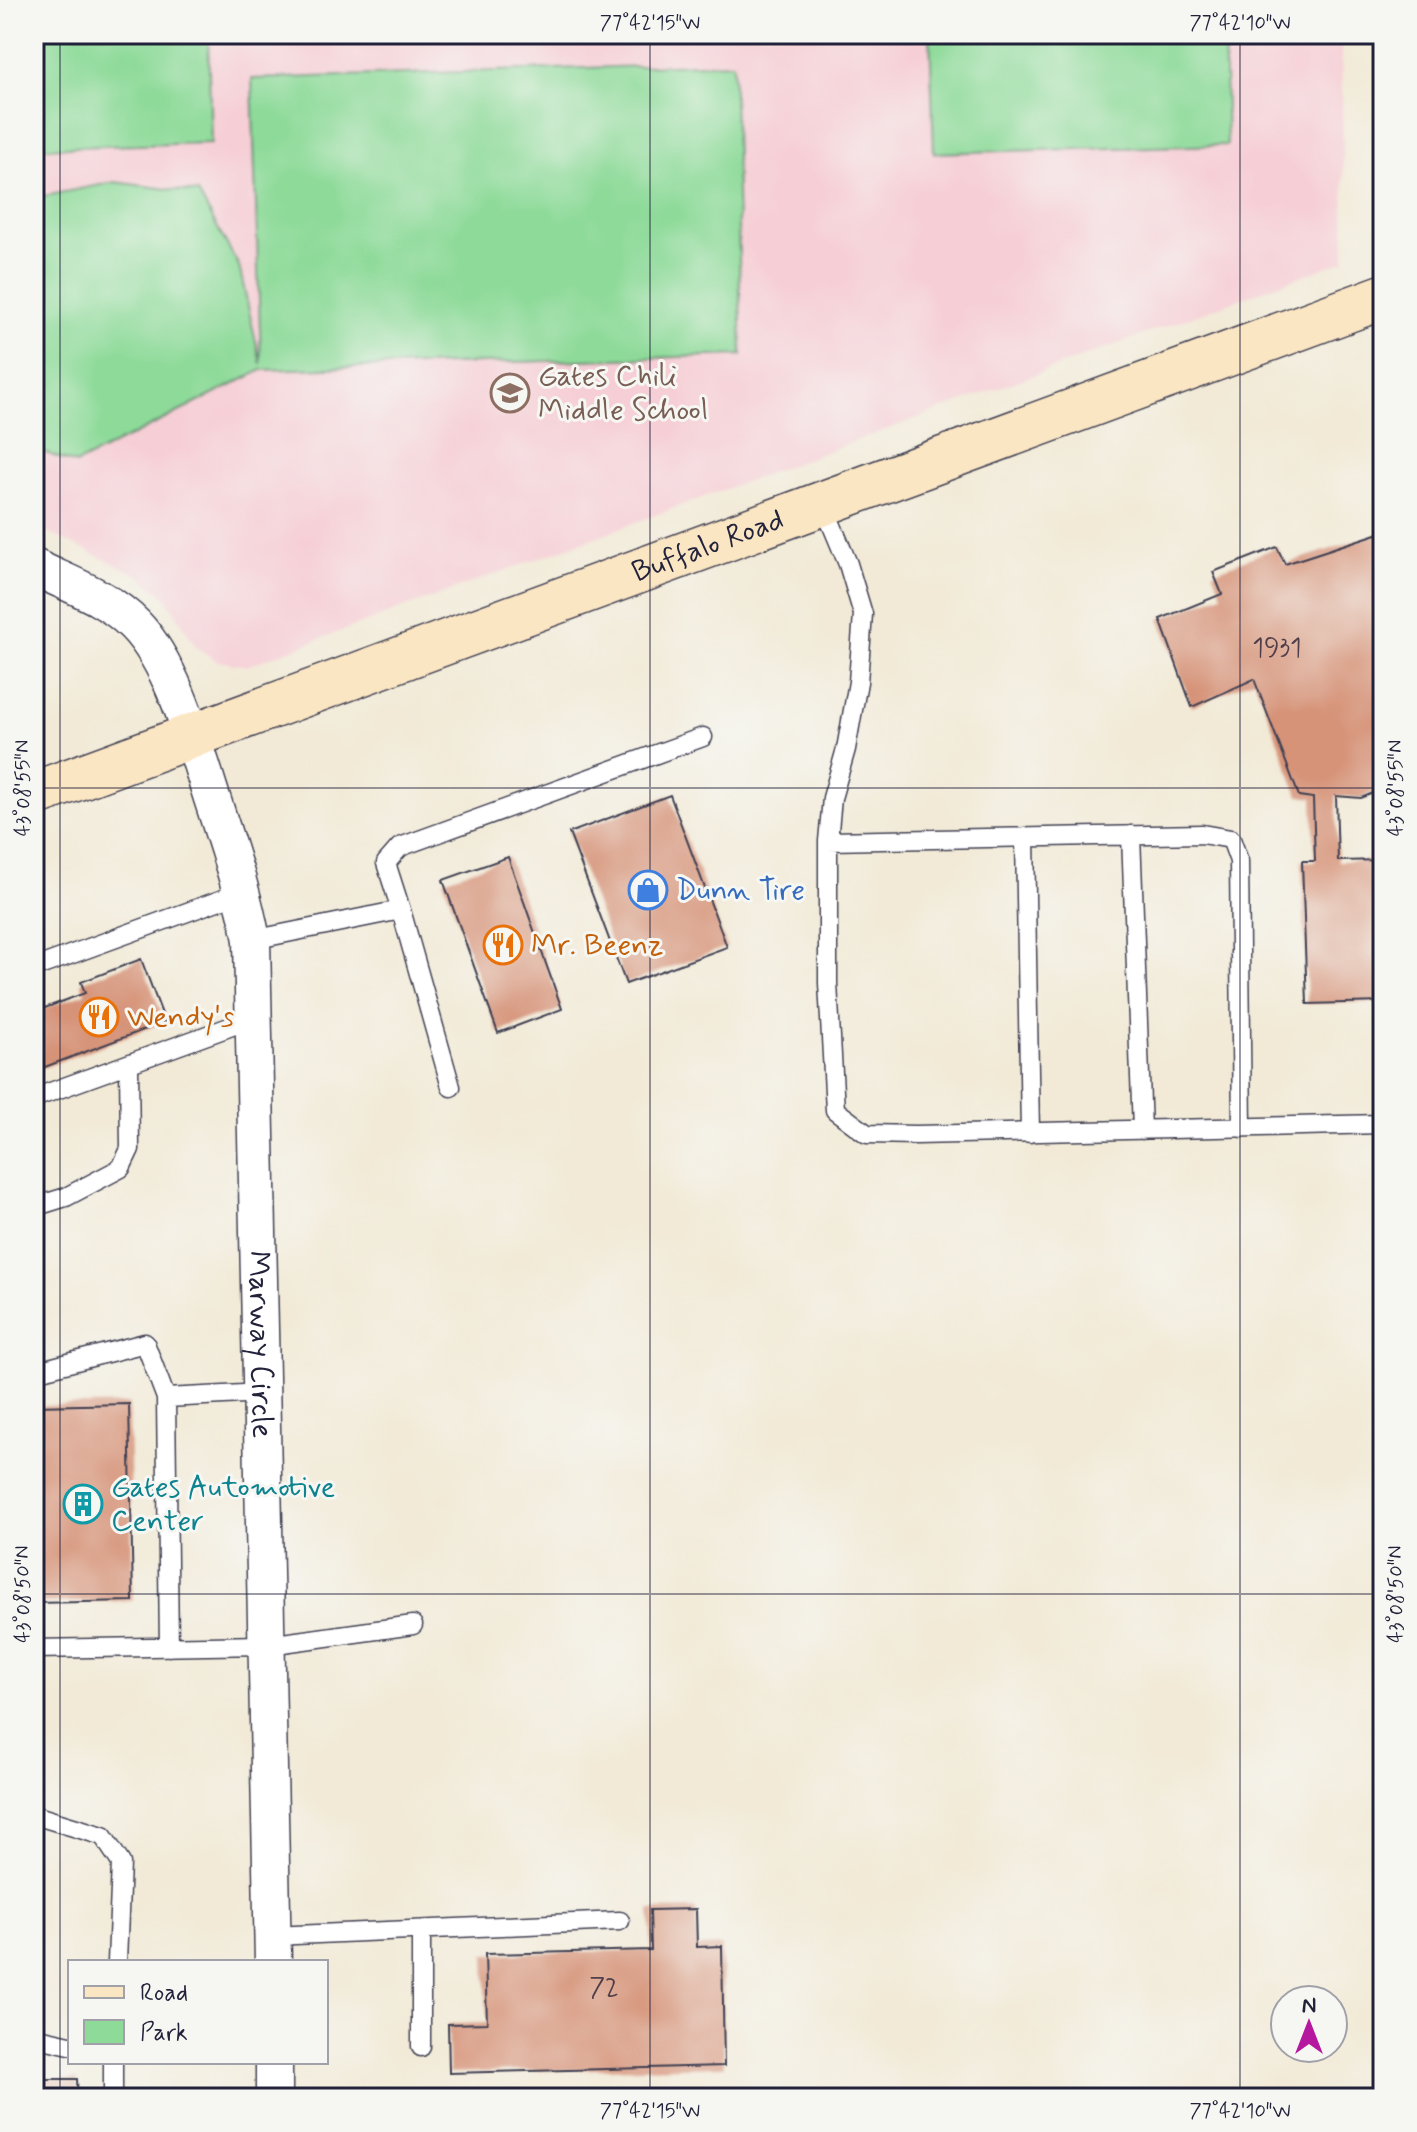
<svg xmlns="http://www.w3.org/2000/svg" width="1417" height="2132" viewBox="0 0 1417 2132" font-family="Mynerve,sans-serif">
<rect width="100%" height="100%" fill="#f6f6f2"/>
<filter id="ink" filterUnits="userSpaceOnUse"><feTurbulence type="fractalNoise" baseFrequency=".0125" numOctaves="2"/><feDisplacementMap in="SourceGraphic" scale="16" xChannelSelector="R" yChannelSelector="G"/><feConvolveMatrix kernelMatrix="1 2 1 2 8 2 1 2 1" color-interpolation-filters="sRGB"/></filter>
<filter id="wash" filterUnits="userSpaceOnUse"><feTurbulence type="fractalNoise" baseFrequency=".006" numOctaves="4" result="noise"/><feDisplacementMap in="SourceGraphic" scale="32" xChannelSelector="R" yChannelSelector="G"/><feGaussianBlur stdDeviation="1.8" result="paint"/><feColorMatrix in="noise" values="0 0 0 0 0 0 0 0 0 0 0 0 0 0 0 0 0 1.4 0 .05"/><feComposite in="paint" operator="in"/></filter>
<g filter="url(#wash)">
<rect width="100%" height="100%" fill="#f2ead7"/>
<path fill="#f6cfd6" d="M34,34H1341L1345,260L247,666L217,661L196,647L166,597L138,575L34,526Z"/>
<path fill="#8dda99" stroke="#587e6a" stroke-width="2" d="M34,34H208L211,143L34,148Z
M930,34H1224L1227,145L934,153Z
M733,63L742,355L262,370L76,464L34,449V198L115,182L198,193L239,266L261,364L252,79Z"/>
<g id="blocks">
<path fill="#d69378" d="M1383,532V789L1361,798L1336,796L1338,861L1383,860V1002L1307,1004L1302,861H1315L1313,798L1299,796L1254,679L1192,707L1160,619L1222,594L1213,572L1277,547L1285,564Z
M670,795L727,947L626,984L569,833Z
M508,857L562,1009L498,1033L443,880Z
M141,959L165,1022L37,1070L34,1061V1012L85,993L81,982Z
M129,1404L133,1601L34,1603V1406Z
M696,1909L697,1947L722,1946L724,2066L449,2073L448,2024L487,2023L485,1954L651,1950L650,1910Z
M34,2079H77L78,2098H34Z"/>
</g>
</g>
<g filter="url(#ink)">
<use href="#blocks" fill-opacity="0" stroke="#414052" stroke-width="2"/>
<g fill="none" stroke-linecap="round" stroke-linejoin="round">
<g stroke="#414052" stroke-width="21">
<path id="lane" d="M823,504L848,564L863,614L858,682L846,749L832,798L828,841V983L835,1110L867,1134L916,1135L1383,1124
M1131,835L1142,1130
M1025,837L1030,1133
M828,841L1202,834L1231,839L1239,861L1242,1128
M401,910L451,1087
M252,940L401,910L386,863L400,847L703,737
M34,968L242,892
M34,1098L254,1018
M34,1207L66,1197L121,1168L130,1149L129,1065
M34,1372L145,1343L166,1398L263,1393
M166,1398L169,1647
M34,1649L268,1645L413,1625
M34,1815L103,1836L121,1863L117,1962
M272,1936L620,1921
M34,2037L70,2045
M421,2047V1931
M113,2062V2098"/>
</g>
<g stroke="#414052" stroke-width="39">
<g id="street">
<path id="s1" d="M34,567C68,584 108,597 135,625C173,664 195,745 212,798C227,845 243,891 252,940L273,1962"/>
<path d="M274,2062V2098"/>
</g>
</g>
<g stroke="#414052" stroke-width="47">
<g id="secondary">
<path id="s2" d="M34,794L1383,297"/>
</g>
</g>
<use href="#lane" stroke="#fff" stroke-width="18"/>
<use href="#street" stroke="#fff" stroke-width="36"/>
<use href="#secondary" stroke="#fbe6c4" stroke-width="44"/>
</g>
</g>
<path fill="none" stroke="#22223b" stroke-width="2" stroke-opacity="0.45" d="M60,34V2098M650,34V2098M1240,34V2098M34,788H1383M34,1594H1383"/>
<defs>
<g id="school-ring" transform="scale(2)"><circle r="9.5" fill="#f6f6f2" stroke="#8d6e63" stroke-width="1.5"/><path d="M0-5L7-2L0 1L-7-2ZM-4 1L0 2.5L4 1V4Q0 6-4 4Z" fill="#8d6e63"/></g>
<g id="shop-ring" transform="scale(2)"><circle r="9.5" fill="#f6f6f2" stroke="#3f7fe0" stroke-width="1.5"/><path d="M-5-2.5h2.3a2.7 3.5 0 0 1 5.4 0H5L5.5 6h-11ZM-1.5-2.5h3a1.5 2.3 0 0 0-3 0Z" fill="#3f7fe0"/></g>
<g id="restaurant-ring" transform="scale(2)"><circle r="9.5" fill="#f6f6f2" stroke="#e8710a" stroke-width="1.5"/><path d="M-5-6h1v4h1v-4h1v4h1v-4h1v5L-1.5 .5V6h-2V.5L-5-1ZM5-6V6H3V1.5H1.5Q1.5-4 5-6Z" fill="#e8710a"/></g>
<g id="building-ring" transform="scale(2)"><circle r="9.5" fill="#f6f6f2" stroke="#0f9aa8" stroke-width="1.5"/><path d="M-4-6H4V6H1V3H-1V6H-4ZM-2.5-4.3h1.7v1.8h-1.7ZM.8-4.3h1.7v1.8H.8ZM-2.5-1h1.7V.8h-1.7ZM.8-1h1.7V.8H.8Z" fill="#0f9aa8"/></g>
</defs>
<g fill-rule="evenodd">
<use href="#school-ring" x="510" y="393"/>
<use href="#shop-ring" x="648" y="890"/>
<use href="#restaurant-ring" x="503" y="945"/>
<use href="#restaurant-ring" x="99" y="1017"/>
<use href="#building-ring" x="83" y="1504"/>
</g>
<g text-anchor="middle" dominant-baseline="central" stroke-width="6" stroke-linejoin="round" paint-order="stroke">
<g font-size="26" fill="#4f3e4a">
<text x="1277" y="649">1931</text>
<text x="604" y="1989">72</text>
</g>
<g font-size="30" fill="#785e54" stroke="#f6f6f2" text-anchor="start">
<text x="538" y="376">Gates Chili<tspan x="538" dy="34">Middle School</tspan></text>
</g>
<g font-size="30" fill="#22223b" stroke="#f6f6f2">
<text stroke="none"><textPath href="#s2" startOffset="718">Buffalo Road</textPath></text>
<text stroke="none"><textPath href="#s1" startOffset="860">Marway Circle</textPath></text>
</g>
<g font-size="30" fill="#366cbe" stroke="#f6f6f2" text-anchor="start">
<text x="676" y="890">Dunn Tire</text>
</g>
<g font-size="30" fill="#c56008" stroke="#f6f6f2" text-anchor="start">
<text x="531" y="945">Mr. Beenz</text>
<text x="127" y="1017">Wendy's</text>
</g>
<g font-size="30" fill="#0d838f" stroke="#f6f6f2" text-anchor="start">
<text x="111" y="1487">Gates Automotive<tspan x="111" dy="34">Center</tspan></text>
</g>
</g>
<rect width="1417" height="2132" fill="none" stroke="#f6f6f2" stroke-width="88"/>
<rect x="68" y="1960" width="260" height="104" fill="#f6f6f2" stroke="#a1a1a9" stroke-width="2"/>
<rect x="84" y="1986" width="40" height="12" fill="#fbe6c4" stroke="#a1a1a9" stroke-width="2"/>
<text x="140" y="2000" font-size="24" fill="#22223b">Road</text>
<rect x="84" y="2020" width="40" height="24" fill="#8dda99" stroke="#a1a1a9" stroke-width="2"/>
<text x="140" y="2040" font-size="24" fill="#22223b">Park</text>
<g transform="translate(1309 2024)"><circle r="38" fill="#f6f6f2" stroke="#a1a1a9" stroke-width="2"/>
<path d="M0-6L14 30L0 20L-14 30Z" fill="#b5179e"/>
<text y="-12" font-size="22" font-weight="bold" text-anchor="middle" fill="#22223b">N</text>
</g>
<rect x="44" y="44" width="1329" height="2044" fill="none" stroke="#22223b" stroke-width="3"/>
<g font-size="20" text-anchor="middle" fill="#22223b">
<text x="650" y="29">77°42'15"W</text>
<text x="1240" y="29">77°42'10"W</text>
<text transform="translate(22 788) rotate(-90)" y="7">43°08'55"N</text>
<text transform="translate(1395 788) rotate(-90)" y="7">43°08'55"N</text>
<text transform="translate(22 1594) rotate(-90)" y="7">43°08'50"N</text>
<text transform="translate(1395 1594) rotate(-90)" y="7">43°08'50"N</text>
<text x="650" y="2117">77°42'15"W</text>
<text x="1240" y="2117">77°42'10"W</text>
</g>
</svg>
